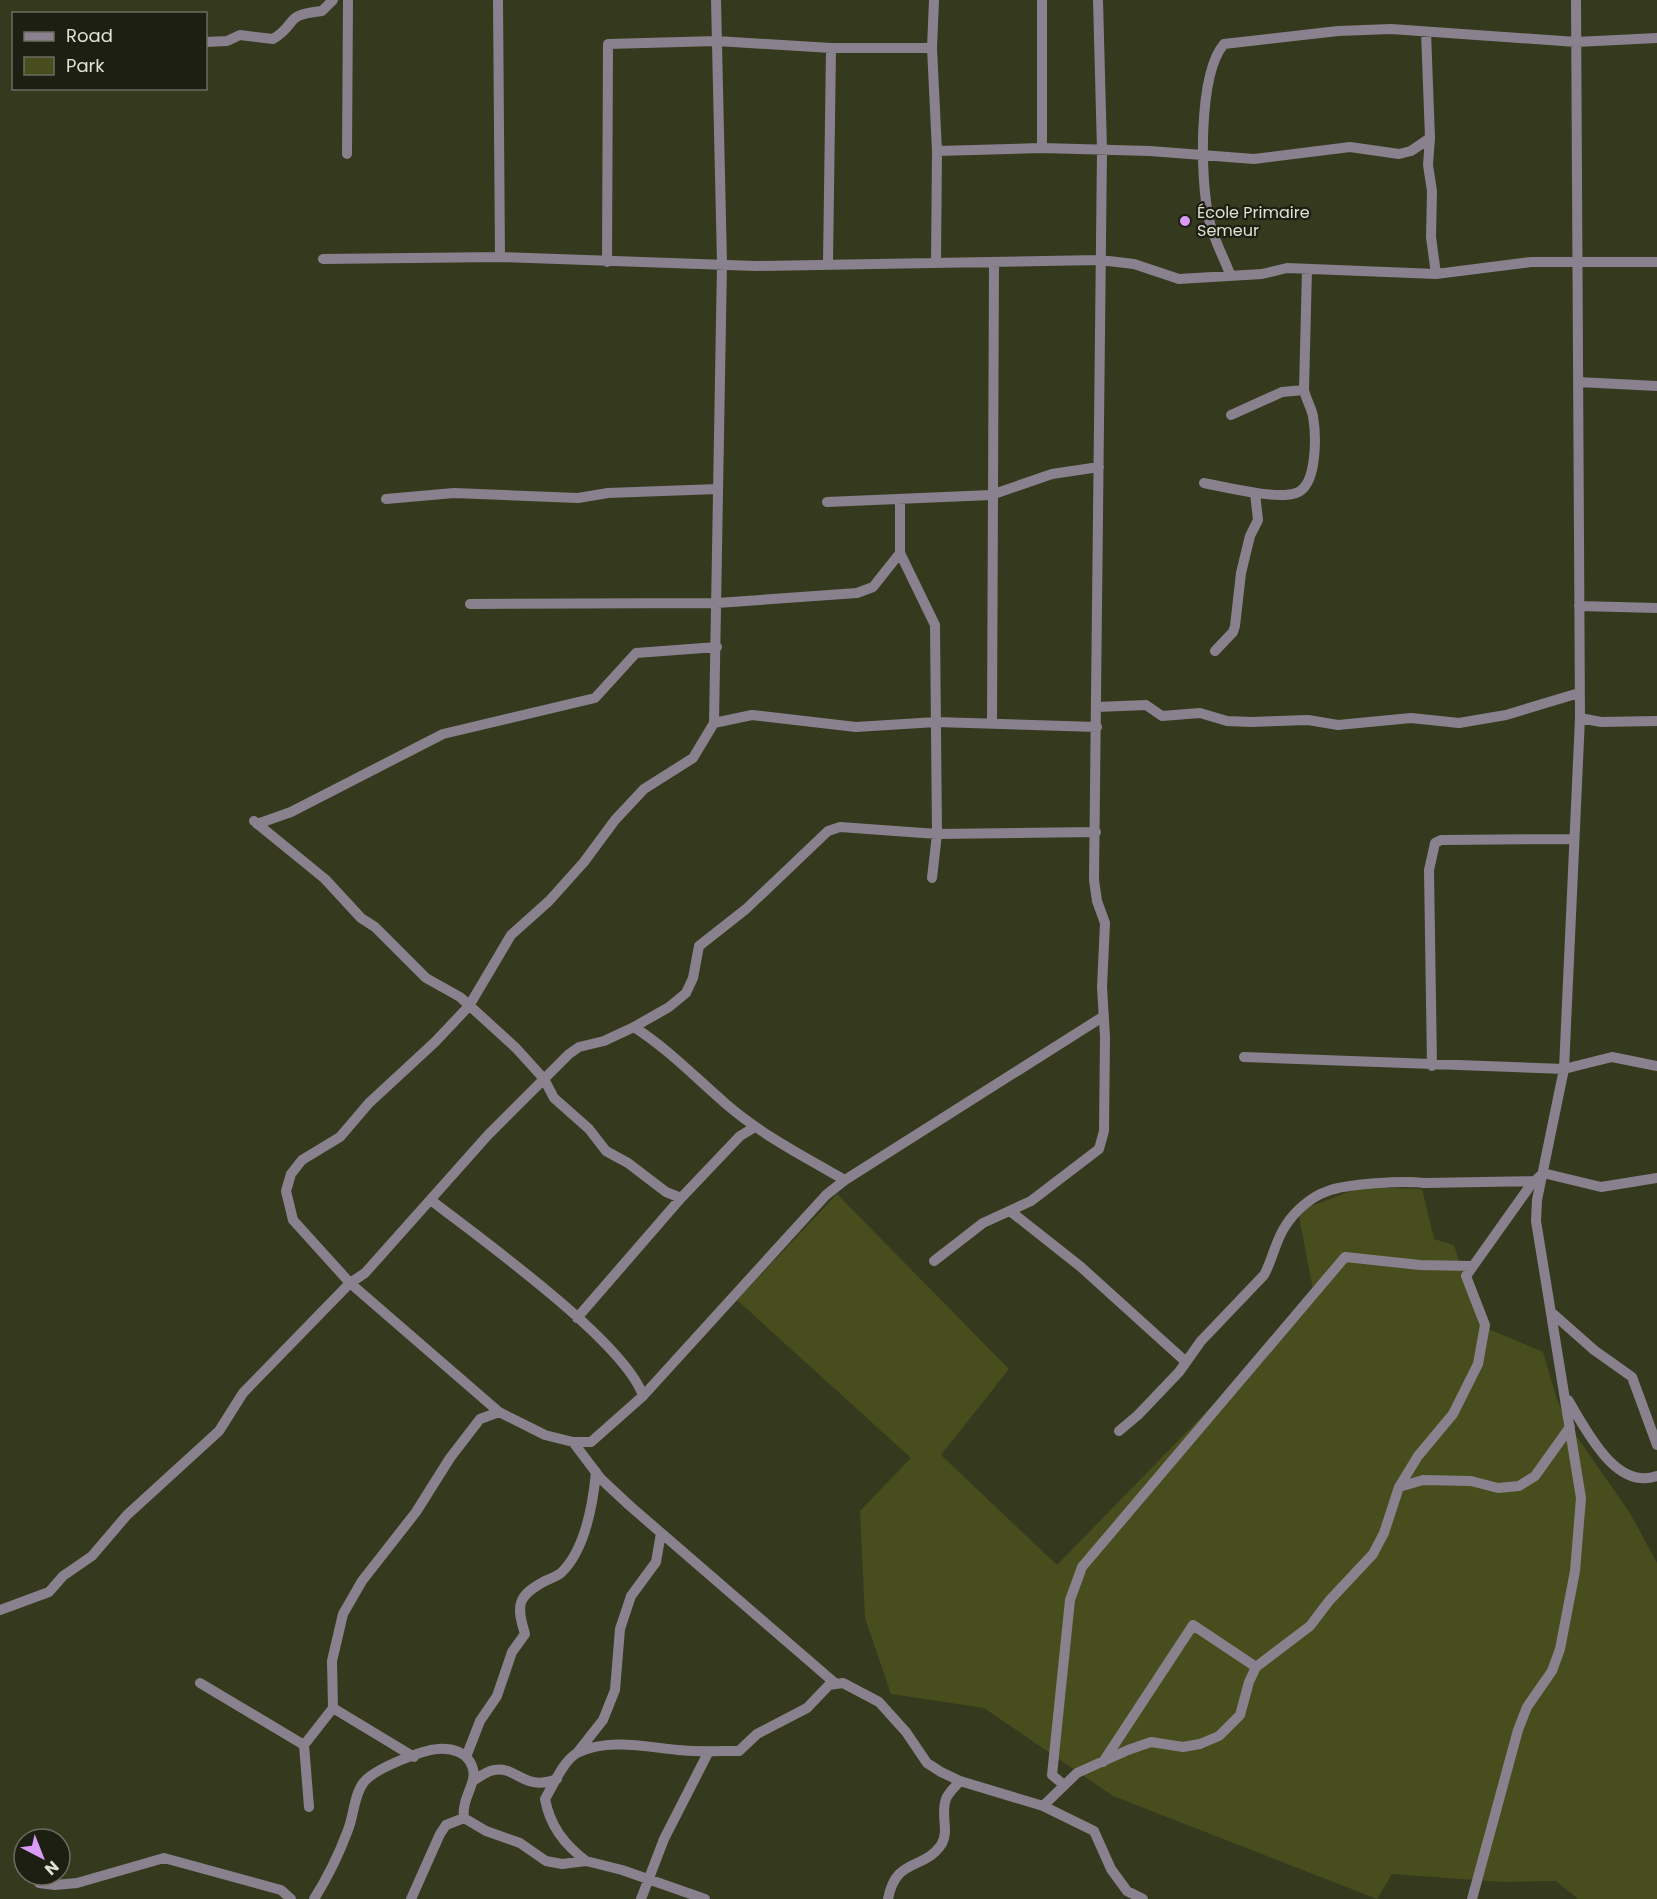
<svg xmlns="http://www.w3.org/2000/svg" width="1657" height="1899" viewBox="0 0 1657 1899" font-family="Poppins,sans-serif">
<rect width="100%" height="100%" fill="#35391e"/>
<path fill="#474d1c" d="M1362,1187L1422,1189L1434,1239L1454,1245L1479,1325L1543,1352L1557,1400L1570,1427L1630,1513L1657,1563V1899H1578L1556,1881L1503,1882L1392,1874L1377,1899L1113,1796L984,1708L891,1694L865,1618L860,1511L911,1458L737,1300L837,1194L1009,1369L941,1455L1057,1565L1315,1300L1298,1211Z"/>
<g fill="none" stroke-linecap="round" stroke-linejoin="round">
<path stroke="#89818d" stroke-width="10" d="M498,0L500,257
M716,0L722,263L714,723L693,758L644,789L615,820L584,862L549,901L511,935L469,1006L435,1042L369,1103L340,1137L302,1160L291,1174L286,1191L293,1220L350,1283L499,1412L545,1435L573,1442H591L643,1396L826,1195L845,1180L1104,1016
M934,0L932,48L937,151L936,263
M1042,0V148
M1426,32L1430,138L1428,165L1432,191L1431,237L1436,274
M206,42L227,41L240,35L273,39C299,23 282,15 322,11L333,0
M937,151L1042,148L1150,151L1254,159L1350,147L1399,154L1411,151L1430,138
M347,154L348,0
M323,259L500,257L756,266L1100,260L1134,264L1179,279L1262,274L1287,268L1436,274L1531,262H1657
M607,262L608,44L717,41L831,48H932
M828,263L831,48
M1230,274C1223,256 1213,238 1209,219C1200,180 1198,74 1224,44L1338,31L1391,29L1576,42L1657,38
M1578,382L1657,386
M1231,415L1282,392L1304,390L1307,269
M1204,483C1225,487 1277,500 1296,493C1318,486 1316,434 1313,416C1311,407 1306,399 1304,390
M386,499L454,493L578,498L608,493L718,489
M827,502L991,495L1052,474L1099,467
M900,553L935,625L937,834L932,878
M470,604L717,603L857,593L873,587L900,553V501
M1579,606L1657,608
M1215,651L1233,632L1235,626L1241,573L1250,536L1258,520L1255,493
M1097,707L1146,705L1162,716L1200,713L1227,721L1251,722L1308,720L1338,725L1411,718L1459,723L1506,715L1579,693
M1580,718L1601,722L1657,721
M714,723L752,715L856,727L936,722L1097,727
M992,724L994,263
M254,821L325,879L361,918L375,927L426,978L460,997L516,1048L544,1079L554,1098L589,1129L606,1151L628,1163L666,1192L681,1198L740,1136L755,1127
M257,824L291,812L443,734L595,698L636,653L717,647
M634,1027C668,1049 695,1077 726,1104C762,1135 804,1157 845,1180
M1244,1057L1564,1069L1612,1057L1657,1066
M1432,1066L1429,870L1435,843L1441,840L1573,839
M432,1201C481,1239 625,1342 643,1396
M1010,1211L1081,1267L1186,1362
M934,1261L983,1223L1031,1201L1099,1149L1104,1131L1105,1037L1102,987L1105,923L1097,901L1094,880L1102,150L1098,0
M1551,1312L1594,1350L1632,1377L1657,1445
M577,1318L681,1198
M1568,1400C1586,1429 1615,1491 1657,1476
M1119,1431L1138,1415L1179,1372L1201,1341L1264,1275C1273,1259 1275,1241 1286,1225C1295,1211 1312,1196 1328,1191C1345,1184 1405,1180 1424,1183L1535,1181
M573,1442L601,1479L630,1506L836,1684
M1399,1487L1423,1480L1471,1481L1498,1488L1519,1486L1535,1476L1570,1427
M0,1610L49,1592L63,1576L92,1556L127,1515L219,1431L243,1393L350,1283L365,1273L488,1135L569,1054L579,1047L604,1041L634,1027L669,1007L686,993L693,978L699,946L746,909L828,831L840,827L937,834L1096,832
M200,1683L304,1745
M333,1708L414,1757
M577,1753L603,1720L615,1690L620,1629L631,1596L656,1562L661,1533
M466,1757L480,1721L497,1696L512,1652L525,1634C516,1605 517,1596 545,1581C550,1579 557,1576 561,1573C586,1549 593,1504 596,1472
M1103,1762L1193,1625L1256,1667
M473,1781C479,1777 487,1771 494,1770C517,1766 524,1792 557,1779
M1064,1785L1052,1775L1070,1600L1082,1567L1345,1257L1420,1265L1472,1266
M1043,1806L1077,1773L1128,1750L1151,1742L1183,1747L1200,1744L1219,1736L1240,1715L1249,1682L1256,1667L1310,1626L1329,1601L1373,1554L1384,1533L1399,1487L1418,1456L1453,1414L1478,1364L1485,1325L1466,1276L1530,1186L1543,1173L1601,1187L1657,1178
M309,1807L304,1745L333,1708L332,1661L343,1614L362,1581L416,1512L450,1458L480,1419L499,1412
M464,1818L486,1831L520,1843L546,1861L562,1864L586,1861L622,1870L705,1899
M586,1861C564,1844 550,1826 545,1799C553,1786 563,1761 577,1753C608,1738 646,1747 678,1750C698,1752 719,1751 739,1751L757,1734L807,1708L829,1685L843,1683L879,1702L906,1732L927,1763L941,1772L960,1781L1043,1806L1094,1831L1111,1869L1127,1891L1143,1899
M39,1883L55,1885L77,1883L164,1858L281,1890L291,1899
M314,1899C328,1877 339,1854 348,1830C354,1815 354,1794 364,1782C374,1769 422,1750 438,1749C452,1748 467,1752 472,1766C479,1782 461,1797 464,1818
M411,1899L440,1834L446,1825L464,1818
M641,1899L664,1839L709,1751
M888,1899C896,1857 923,1871 941,1845C950,1831 940,1815 946,1799C948,1793 955,1787 960,1781
M1472,1899L1518,1730L1527,1707L1552,1671L1560,1649L1575,1571L1581,1498L1536,1221L1537,1200L1564,1069L1580,718L1576,0"/>
</g>
<circle fill="#da9af6" stroke="#1d1f13" stroke-width="2" cx="1185" cy="221" r="6"/>
<g text-anchor="middle" dominant-baseline="central" stroke-width="4.5" stroke-linejoin="round" paint-order="stroke">
<g font-size="16" fill="#dfe2d2" stroke="#1d1f13" text-anchor="start">
<text x="1197" y="212">École Primaire<tspan x="1197" dy="18">Semeur</tspan></text>
</g>
</g>
<rect x="12" y="12" width="195" height="78" fill="#1d1f13" stroke="#6b6d5f" stroke-width="1.5"/>
<rect x="24" y="32" width="30" height="9" fill="#89818d" stroke="#6b6d5f" stroke-width="1.5"/>
<text x="66" y="42" font-size="18" fill="#dfe2d2">Road</text>
<rect x="24" y="57" width="30" height="18" fill="#474d1c" stroke="#6b6d5f" stroke-width="1.5"/>
<text x="66" y="72" font-size="18" fill="#dfe2d2">Park</text>
<g transform="translate(42 1857) rotate(138)"><circle r="28" fill="#1d1f13" stroke="#6b6d5f" stroke-width="1.5"/>
<path d="M0-4.5L10 22L0 15L-10 22Z" fill="#da9af6"/>
<text y="-9" font-size="16" font-weight="bold" text-anchor="middle" fill="#dfe2d2">N</text>
</g>
</svg>
